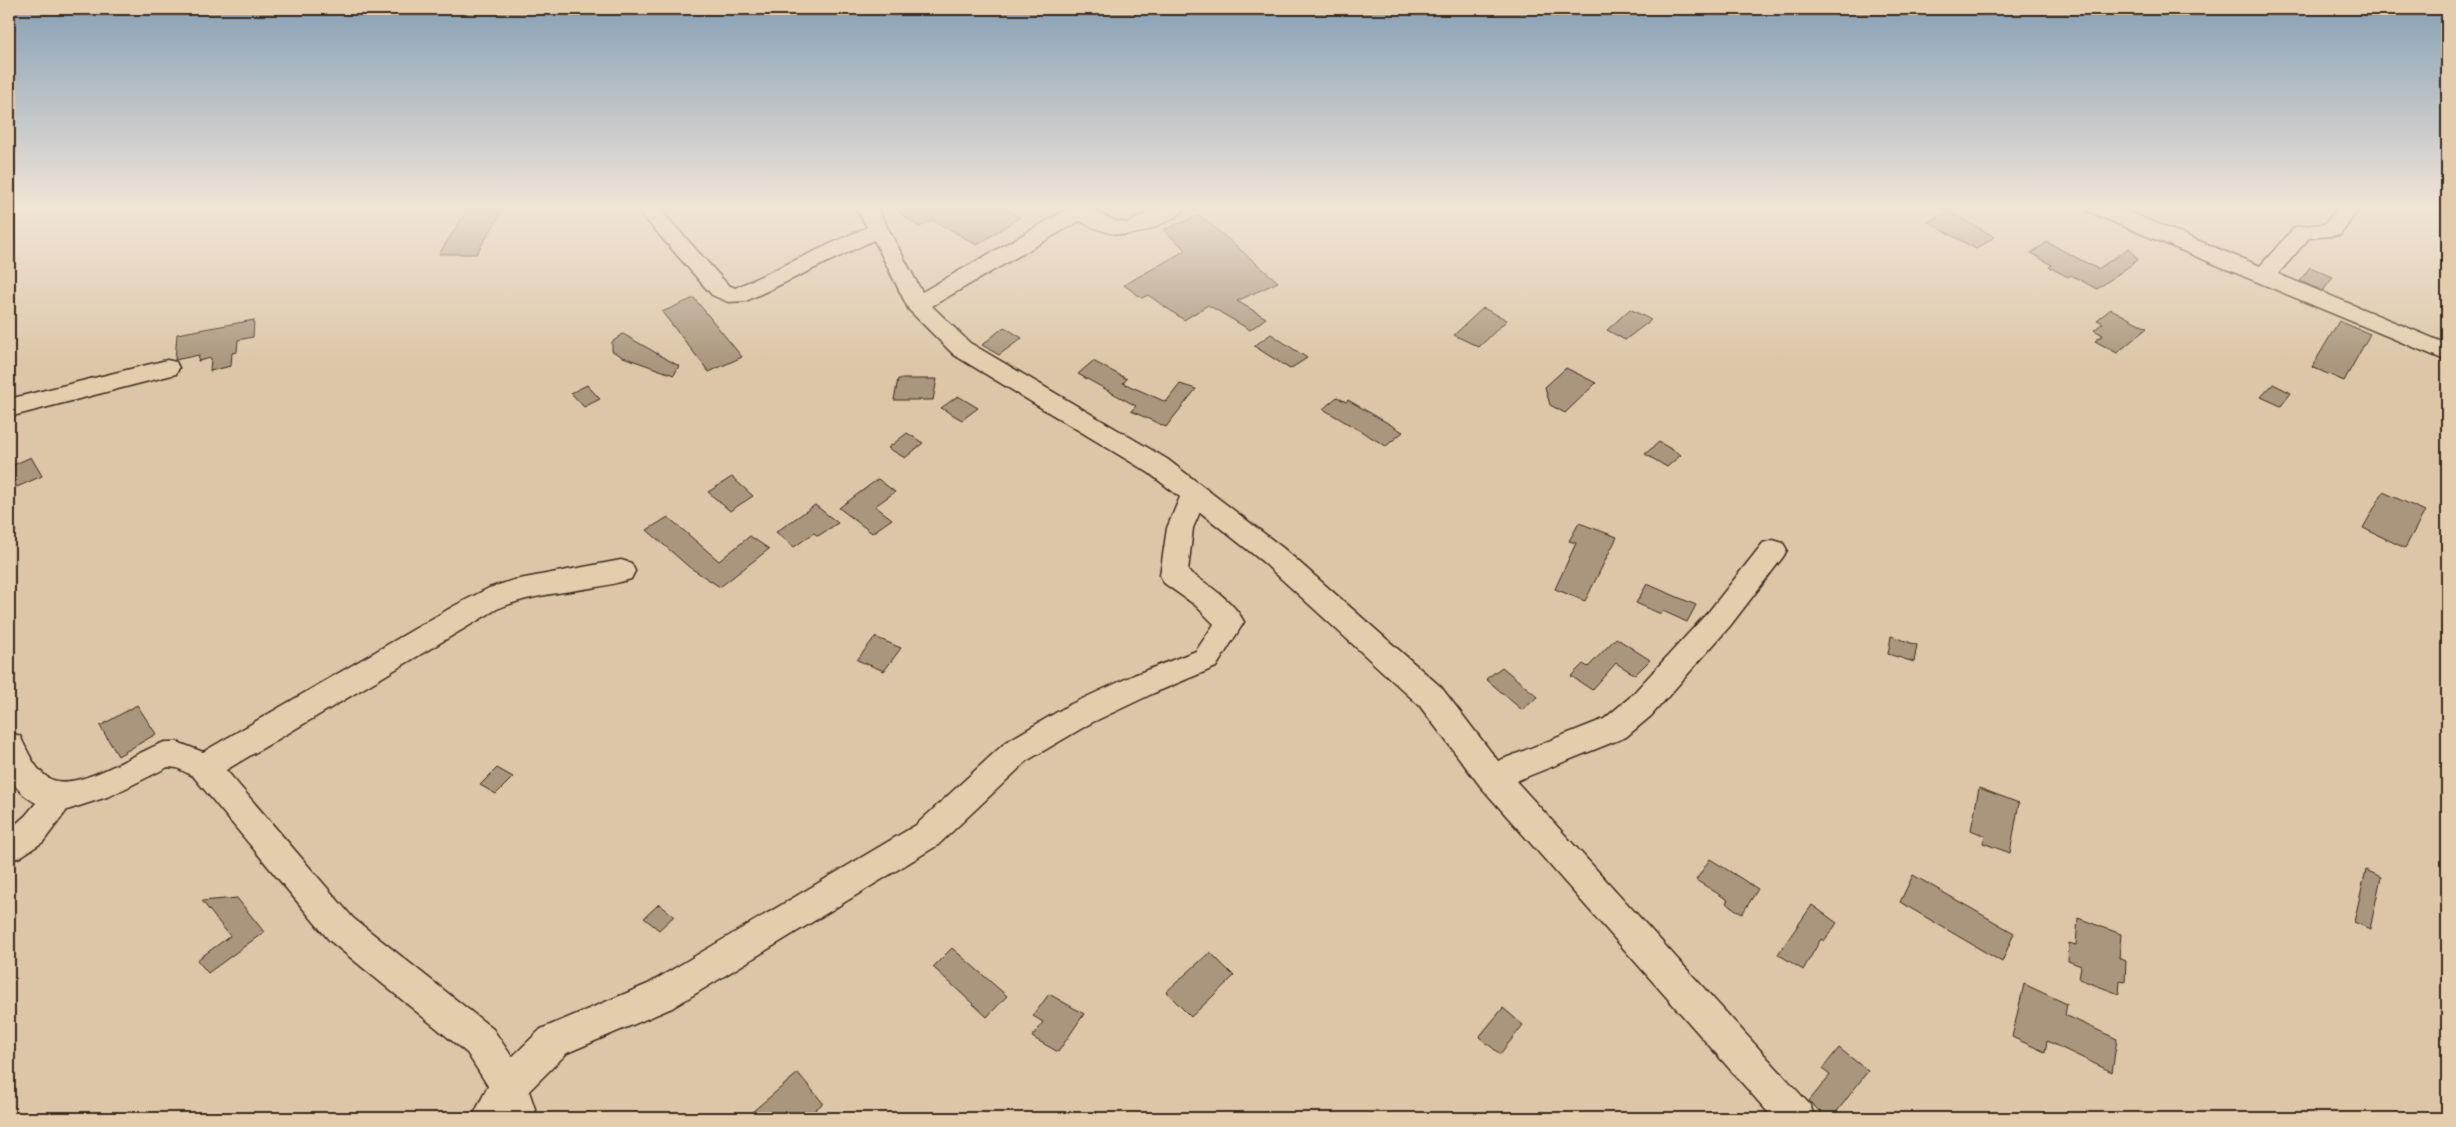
<svg xmlns="http://www.w3.org/2000/svg" width="2456" height="1127" viewBox="0 0 2456 1127" font-family="'Shantell Sans',sans-serif">
<rect width="100%" height="100%" fill="#ddc6a7"/>
<filter id="ink" filterUnits="userSpaceOnUse"><feTurbulence type="fractalNoise" baseFrequency=".02" numOctaves="2"/><feDisplacementMap in="SourceGraphic" scale="10" xChannelSelector="R" yChannelSelector="G"/><feConvolveMatrix kernelMatrix="1 2 1 2 8 2 1 2 1" color-interpolation-filters="sRGB"/></filter>
<g filter="url(#ink)">
<path fill="#aa967d" stroke="#3b2a1e" d="M470,206H506L476,254H439Z
M891,206H999L1020,217L977,245L933,220L919,227Z
M1948,211L1995,237L1976,249L1928,222Z
M1200,215L1278,282L1237,301L1266,318L1250,330L1208,305L1184,320L1148,295L1142,298L1124,285L1186,250L1163,230Z
M2047,242L2098,269L2129,248L2138,260L2097,289L2071,275L2068,277L2049,267L2052,265L2031,253Z
M2310,267L2333,277L2323,291L2300,281Z
M694,298L742,357L709,372L662,312Z
M1483,308L1507,320L1479,347L1454,335Z
M1630,309L1651,320L1625,340L1607,330Z
M2111,309L2147,328L2117,353L2095,341L2103,335L2094,330L2103,323L2097,320Z
M254,320L253,337L238,340L237,352L232,353L231,366L210,371L211,358L198,361L199,355L175,360L177,334Z
M2339,321L2370,334L2344,381L2312,367Z
M1004,327L1022,338L999,355L982,345Z
M623,334L679,366L674,375L623,357L612,351V342Z
M1271,334L1307,358L1290,369L1254,346Z
M1093,361L1127,379L1123,383L1166,402L1180,384L1196,389L1166,427L1131,411L1136,406L1078,374Z
M1566,368L1596,383L1565,413L1550,405L1545,387Z
M898,379H937L933,400H894Z
M2273,384L2291,393L2281,406L2261,397Z
M587,385L600,399L584,407L571,393Z
M958,396L978,408L962,420L941,408Z
M1337,397L1346,402L1348,400L1403,432L1386,446L1323,409Z
M907,433L923,443L905,458L888,448Z
M1659,442L1681,455L1667,467L1645,454Z
M31,457L42,476L17,487L9,467Z
M732,477L753,496L730,511L708,492Z
M878,479L895,492L875,506L892,519L872,533L839,508Z
M2383,492L2425,511L2405,548L2363,528Z
M815,505L838,523L818,536L814,533L794,547L776,532Z
M668,517L719,561L750,536L769,549L720,587L689,567L647,530Z
M1579,523L1617,537L1585,601L1555,589L1576,543L1569,541Z
M1647,584L1696,605L1687,622L1663,611L1661,614L1636,603Z
M1891,636L1917,645L1914,662L1888,654Z
M875,637L901,648L884,671L857,660Z
M1616,638L1650,660L1635,675L1616,663L1592,690L1571,676L1583,664L1588,667Z
M1502,667L1538,697L1522,710L1486,679Z
M137,705L156,734L118,756L100,726Z
M497,768L513,777L496,794L480,785Z
M1979,788L2019,803L2010,853L1983,843L1985,836L1971,830Z
M1710,859L1758,889L1742,914L1726,903L1728,900L1696,880Z
M2366,870L2381,877L2370,929L2354,922Z
M1913,875L2014,933L2002,962L1900,902Z
M237,898L264,932L208,973L197,960L230,936L202,901Z
M659,904L674,916L659,930L644,918Z
M1812,905L1837,923L1824,941L1821,939L1803,970L1778,954Z
M2078,918L2121,934L2119,958L2126,961L2125,982L2120,981L2119,994L2079,979L2081,966L2068,961L2069,943L2076,945Z
M952,948L1007,996L987,1017L933,967Z
M1210,952L1234,976L1191,1017L1166,992Z
M2024,984L2067,1004L2065,1015L2117,1039L2112,1072L2047,1041L2045,1052L2012,1037Z
M1049,994L1084,1014L1058,1052L1032,1037L1043,1022L1033,1016Z
M1503,1008L1523,1025L1500,1054L1479,1037Z
M1839,1048L1868,1071L1832,1118H1826L1809,1101L1830,1075L1822,1069Z
M798,1073L823,1103L806,1118H745Z"/>
<g fill="none" stroke-linecap="round" stroke-linejoin="round">
<g stroke="#3b2a1e" stroke-width="3">
<path id="minor" d="M634,206H657L728,285L735,288L867,227L854,206H876L922,292L1073,206H1100L1095,212L1116,221L1127,223L1162,206H1182L1184,209C1179,216 1169,220 1161,224C1129,241 1111,236 1079,221L932,306L970,343L1167,459L1283,548L1441,687L1498,761L1604,719L1629,698L1710,610L1763,543L1773,540L1783,543L1787,550L1783,557L1730,626L1651,716L1626,737L1516,781L1810,1105L1815,1118H1773L1481,787L1419,705L1263,562L1200,512L1193,528L1188,571C1208,585 1233,600 1244,622L1216,667L1154,693L1091,723L1028,760L938,845L672,1008L567,1053L529,1091L538,1118H472L488,1086L467,1053L329,940L193,776L177,768L168,767L110,796L67,810L43,842L20,857L9,861V830L25,816L36,803C2,783 9,766 9,732L20,736C27,750 34,768 47,777C73,796 137,751 165,742H177L203,752L454,606L489,588L514,580L621,560L631,563L635,571L631,579C586,593 540,590 497,609L226,770L353,918L493,1029L512,1057L541,1029L648,984L916,825L1006,742L1069,705L1134,675L1196,651L1214,624L1195,605L1164,583L1160,575L1167,528L1180,497L1149,473L954,355L909,310L874,240L746,301L728,302L712,295Z
M2084,206H2114L2260,266L2295,227L2325,224L2336,210L2334,206H2356L2358,210L2340,235L2309,238L2278,274L2447,344V361L2087,211Z
M167,360L176,362L179,368L176,374L9,417V399Z"/>
</g>
<use href="#minor" fill="#e4cdad" fill-rule="evenodd"/>
</g>
</g>
<linearGradient id="sky" x2="0" y2="1"><stop stop-color="#87a0b6"/><stop offset="0.57" stop-color="#f0e5d7"/><stop offset="1" stop-color="#f0e5d7" stop-opacity="0"/></linearGradient>
<rect width="2456" height="364" fill="url(#sky)"/>
<rect width="2456" height="1127" fill="none" stroke="#e4cdad" stroke-width="30"/>
<rect x="15" y="15" width="2426" height="1097" fill="none" stroke="#3b2a1e" stroke-width="2" filter="url(#ink)"/>
</svg>
